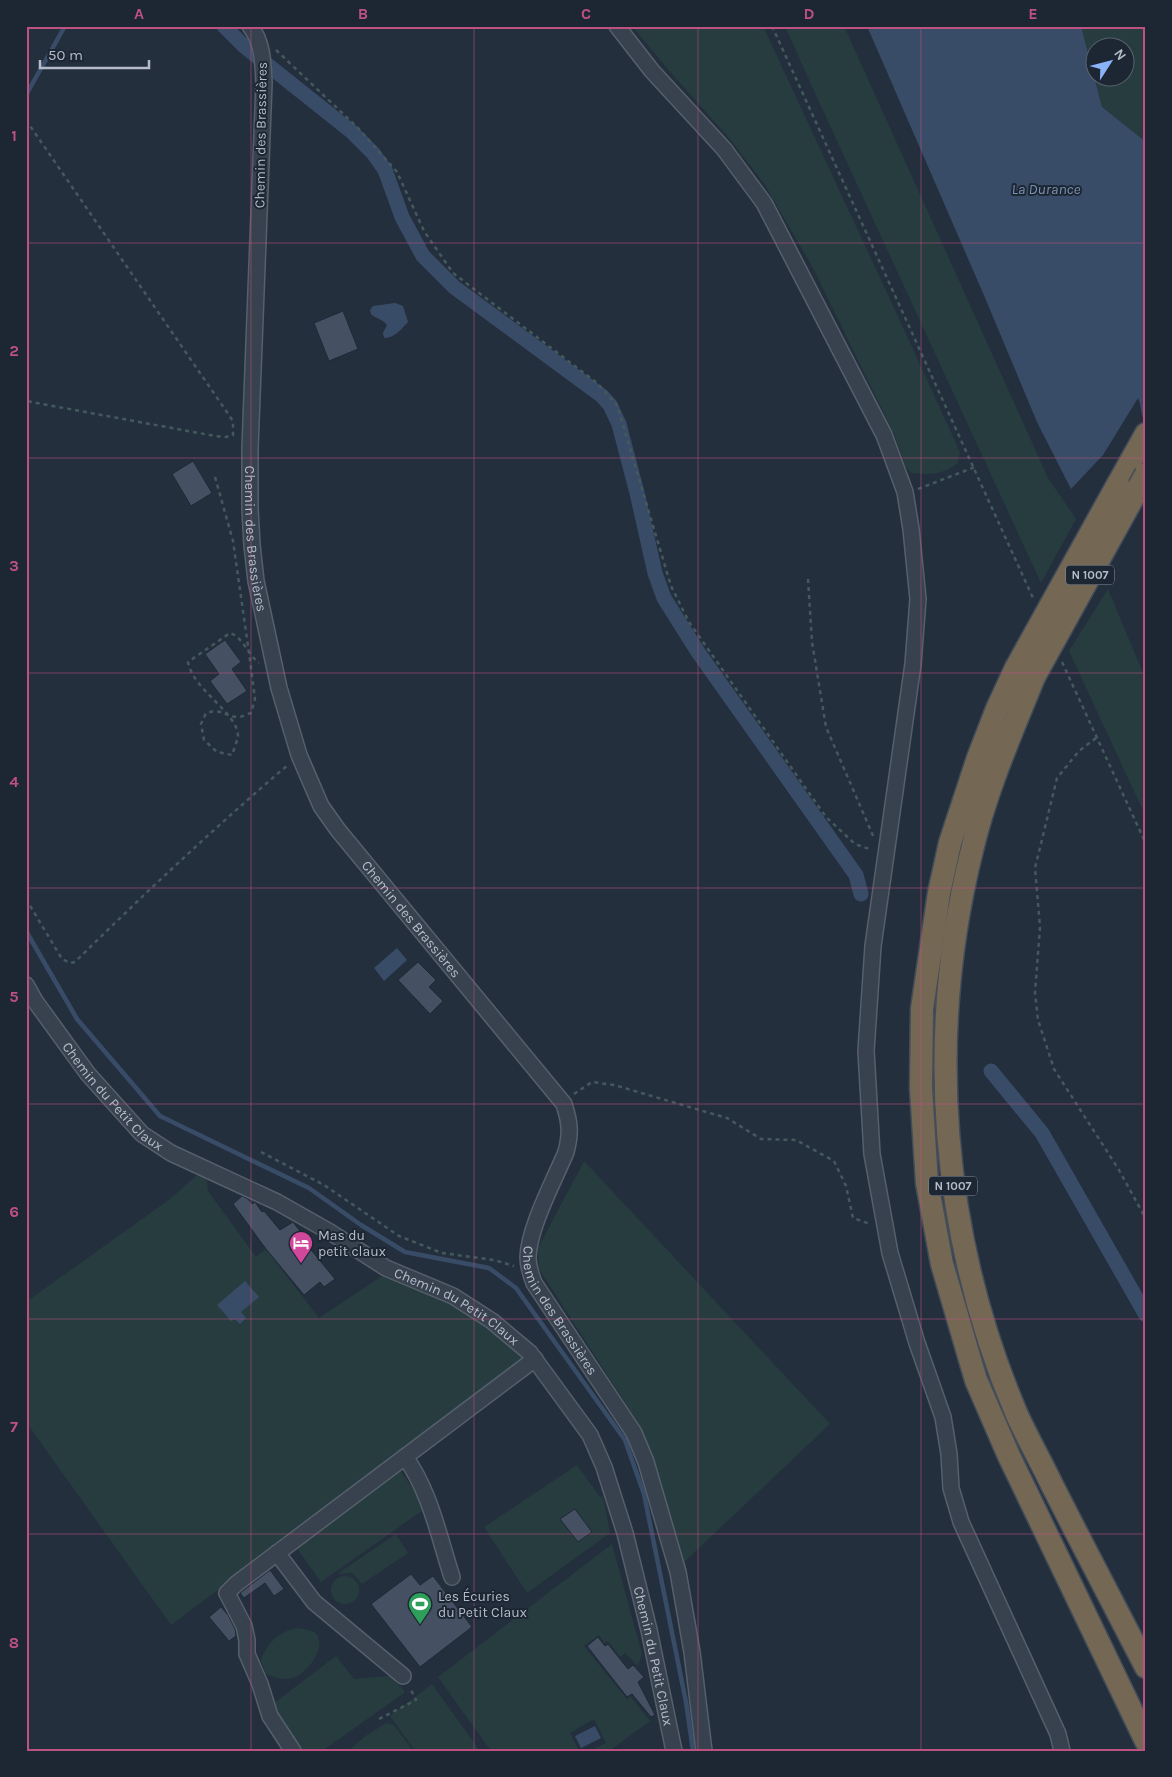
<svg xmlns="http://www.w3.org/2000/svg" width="1172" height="1777" viewBox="0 0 1172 1777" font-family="Karla,sans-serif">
<rect width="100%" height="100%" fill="#242f3e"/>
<path fill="#263c3f" d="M632,26H763L907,336L960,452L958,463C942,475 930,475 911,473L906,467L894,434L813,268L765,185L730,139L671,73Z
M785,26H844L1048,478L1076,519L1041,583L814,91Z
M1081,26H1146V142L1102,107L1095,78H1124V48H1094V77Z
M1108,589L1146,680V817L1069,651Z
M584,1161L830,1424L683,1563L642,1429L539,1269L538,1248Z
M197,1175H204L207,1181L208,1191L256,1257L266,1249L319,1318L379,1278L387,1274L451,1299L529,1356L171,1625L26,1422V1302L170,1199Z
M577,1465L600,1497L603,1496L610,1533L527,1593L484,1527Z
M400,1470L426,1508L321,1582L296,1547Z
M396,1534L408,1553L362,1584L352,1573L337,1574Z
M612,1544L642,1654L638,1666L625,1653L620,1657L608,1641L604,1643L599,1635L584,1646L627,1699L631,1697L650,1721L609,1751H590L606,1743L594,1719L570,1733L579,1751H491L438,1677Z
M331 1590a14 14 0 1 1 28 0a14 14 0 1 1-28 0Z
M299,1628C303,1629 310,1630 314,1632C330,1644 307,1674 293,1678C283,1680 275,1678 266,1674L261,1660C267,1643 280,1630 299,1628Z
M336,1656L354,1679L389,1676L404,1690V1693L322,1751H299L270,1710L274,1703Z
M432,1684L480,1751H415L390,1716Z
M386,1723L394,1725L413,1751H348L367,1735Z"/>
<path fill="#394c67" d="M867,26H1081L1102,107L1146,142V423C1140,416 1142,406 1138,398L1103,455L1071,489L1037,422L983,293Z
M395,303L403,306L408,322C401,329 395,338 384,338L383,333L387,325C383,319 376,319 371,314L370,310L373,306Z
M397,948L407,960L384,981L374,968Z
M245,1281L259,1297L241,1312L246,1318L240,1324L235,1319L231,1321L217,1305Z
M595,1726L601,1738L581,1748L575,1736Z"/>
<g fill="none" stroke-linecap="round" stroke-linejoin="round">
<path stroke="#394c67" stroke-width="4.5" d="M26,95L65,26
M26,931L77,1019L160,1116L309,1188L361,1225L405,1252L489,1268L516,1288L625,1440L644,1494L686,1702L693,1751"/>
<path stroke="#394c67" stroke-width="15" d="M224,26L244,46L352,132L373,153L385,170L402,217L423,256L454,287L602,396L610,405L619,424L637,493L655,573L664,598L698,652L856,875L861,894
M991,1071L1042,1133L1146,1315"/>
</g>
<path fill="#455162" stroke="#1f2835" d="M343,311L358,349L329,361L314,323Z
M193,461L212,493L191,506L172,474Z
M225,640L241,662L232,669L247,691L227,704L210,681L219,674L205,654Z
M418,962L436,980L429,987L443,1001L430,1014L398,980Z
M242,1196L248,1199L252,1204L255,1202L262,1212L264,1211L280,1230L293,1222L309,1243L307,1245L335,1279L324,1287L320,1282L304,1295L266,1249L233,1204Z
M575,1509L592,1532L578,1542L560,1519Z
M270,1570L284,1589L274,1596L265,1583L244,1598L240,1593Z
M411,1574L420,1585L433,1576L472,1627L420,1667L371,1604Z
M221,1607L228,1615L235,1629L236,1636L229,1641L209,1617Z
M598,1637L605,1646L608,1644L628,1669L633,1665L644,1677L638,1682L655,1715L651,1717L632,1694L627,1697L587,1646Z"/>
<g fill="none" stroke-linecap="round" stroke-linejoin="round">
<g stroke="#565f6c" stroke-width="18">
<g id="minor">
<path id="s1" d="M250,26C263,42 263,64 264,83L250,448V509L252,545L256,581L279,688L299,755L321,806L338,830L564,1104C570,1123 571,1133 566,1152C554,1181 529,1227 528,1257C528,1266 531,1275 534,1283L634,1433L646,1462L678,1572L692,1652L704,1751"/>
<path d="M617,26L652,71L724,149L764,203L884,435L905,492L911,529L918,599L913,664L873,946L866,1051L872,1154L890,1253L917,1343L943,1417L949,1454L951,1488L961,1522L1058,1734L1062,1751"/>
<path id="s2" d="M26,985L35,1001L88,1074L142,1134L171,1153L277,1202L330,1232L386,1268L453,1296L492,1321L530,1353L590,1435L604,1467L625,1533L649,1630L674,1751"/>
<path d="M405,1457C430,1491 439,1537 452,1577"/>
<path d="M277,1553L314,1602L403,1676"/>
<path d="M293,1751L270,1716L260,1684L247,1654V1640L244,1626L227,1593L236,1584L535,1359"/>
</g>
</g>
<g stroke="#434c59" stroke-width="25">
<path id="highway" d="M1118,484L1146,434
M1016,668L997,709L978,758L950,843L939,893L922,1009L921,1088L927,1183L942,1264L976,1380L1009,1456L1146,1741
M1034,677C1011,734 986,790 972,850C925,1038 941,1237 1017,1415C1028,1439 1041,1462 1052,1485C1083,1546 1115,1607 1146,1667"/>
</g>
<path stroke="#44595c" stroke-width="2.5" stroke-dasharray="4 4" stroke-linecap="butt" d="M772,26L1033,598
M276,50L357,127L397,172L424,231L453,273L597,383L617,405L671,586L689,622L826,817L855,844L872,850
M26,120L233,421V435L226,437L215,436L26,401
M215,477L233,541L249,653L255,699L251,713C247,714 242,717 239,717C225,717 223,708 206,713L201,724L204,740L217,752L232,755C234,749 237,742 238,736C238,713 193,690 188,662L230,633C244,638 247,654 259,663
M918,489L975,467
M808,579L812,642L826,727L874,838
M1062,662L1146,844
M1096,738L1079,751L1057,778L1035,868L1040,927L1035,993L1038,1020L1054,1069L1119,1170L1146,1219
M26,899L62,959L70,963L75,962C144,894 215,827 289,764
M574,1094L592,1082L614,1085L727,1118L761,1139L796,1140L834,1161L846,1186L853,1218L870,1224
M261,1152L324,1185L399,1236L442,1253L494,1260L514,1266
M379,1719L416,1700L410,1688"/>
<use href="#minor" stroke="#38414e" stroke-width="15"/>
<use href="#highway" stroke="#746855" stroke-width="22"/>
<g stroke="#434c59" stroke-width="25" stroke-linecap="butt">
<path id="highway-bridge" d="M1016,668L1118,484
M1034,677L1146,474"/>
</g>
<use href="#highway-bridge" stroke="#746855" stroke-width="22"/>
</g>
<path fill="none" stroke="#bd5182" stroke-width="1" stroke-opacity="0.55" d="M251,26V1751M474,26V1751M698,26V1751M921,26V1751M26,243H1146M26,458H1146M26,673H1146M26,888H1146M26,1104H1146M26,1319H1146M26,1534H1146"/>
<defs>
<g id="hotel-pin" transform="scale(1.25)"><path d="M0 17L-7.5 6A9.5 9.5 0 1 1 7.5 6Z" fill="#d1479c" stroke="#1d2633"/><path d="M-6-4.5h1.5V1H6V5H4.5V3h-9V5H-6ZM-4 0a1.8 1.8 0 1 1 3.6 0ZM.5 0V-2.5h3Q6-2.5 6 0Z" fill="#fff"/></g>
<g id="stadium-pin" transform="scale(1.25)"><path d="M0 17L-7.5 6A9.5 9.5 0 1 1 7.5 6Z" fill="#2e9e5b" stroke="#1d2633"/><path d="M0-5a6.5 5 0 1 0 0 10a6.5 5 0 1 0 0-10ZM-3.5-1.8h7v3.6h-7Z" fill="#fff"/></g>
</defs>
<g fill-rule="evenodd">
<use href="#hotel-pin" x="301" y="1243"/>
<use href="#stadium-pin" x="420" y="1604"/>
</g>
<g text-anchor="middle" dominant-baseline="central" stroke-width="4" stroke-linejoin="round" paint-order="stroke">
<g fill="#1d2633" stroke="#878f9c" stroke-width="1">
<rect x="1066" y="565.5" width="48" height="19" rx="4"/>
<rect x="929" y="1176.5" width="48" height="19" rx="4"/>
</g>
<g font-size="12" font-weight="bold" fill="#b4bcc9">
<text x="1090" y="575">N 1007</text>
<text x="953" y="1186">N 1007</text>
</g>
<g font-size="14" fill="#b4bcc9" stroke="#1d2633">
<text transform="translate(261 135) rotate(-89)">Chemin des Brassières</text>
<text stroke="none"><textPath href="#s1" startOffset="516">Chemin des Brassières</textPath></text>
<text stroke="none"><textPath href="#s1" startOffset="938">Chemin des Brassières</textPath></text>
<text stroke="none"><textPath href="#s2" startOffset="142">Chemin du Petit Claux</textPath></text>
<text stroke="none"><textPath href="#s2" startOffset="549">Chemin du Petit Claux</textPath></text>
<text stroke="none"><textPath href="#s1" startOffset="1401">Chemin des Brassières</textPath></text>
<text stroke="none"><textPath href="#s2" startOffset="969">Chemin du Petit Claux</textPath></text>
</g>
<g font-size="14" fill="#b4bcc9" stroke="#1d2633" text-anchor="start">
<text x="318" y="1235">Mas du<tspan x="318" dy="16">petit claux</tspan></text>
<text x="438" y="1596">Les Écuries<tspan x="438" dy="16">du Petit Claux</tspan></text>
</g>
<g font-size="15" font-style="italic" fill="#7c92b1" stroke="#1d2633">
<text x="1046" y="189">La Durance</text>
</g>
</g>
<rect width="1172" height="1777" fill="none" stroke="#1d2633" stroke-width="55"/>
<g transform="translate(1110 62) rotate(54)"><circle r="24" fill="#1d2633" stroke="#59626f"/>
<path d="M0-4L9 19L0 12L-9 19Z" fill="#8ab4f8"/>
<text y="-8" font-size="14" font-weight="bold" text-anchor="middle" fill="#b4bcc9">N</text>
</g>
<path d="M40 60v8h109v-8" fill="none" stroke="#b4bcc9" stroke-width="2.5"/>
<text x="48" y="60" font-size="15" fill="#b4bcc9" stroke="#1d2633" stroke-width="4" paint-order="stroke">50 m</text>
<rect x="28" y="28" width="1116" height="1722" fill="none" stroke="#bd5182" stroke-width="2"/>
<g font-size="16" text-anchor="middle" font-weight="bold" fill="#bd5182">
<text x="139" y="19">A</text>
<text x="363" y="19">B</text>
<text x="586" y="19">C</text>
<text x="809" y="19">D</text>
<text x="1033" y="19">E</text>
<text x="14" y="141">1</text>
<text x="14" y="356">2</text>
<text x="14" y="571">3</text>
<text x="14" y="787">4</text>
<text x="14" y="1002">5</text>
<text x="14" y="1217">6</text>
<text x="14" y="1432">7</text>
<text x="14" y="1648">8</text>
</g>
</svg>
